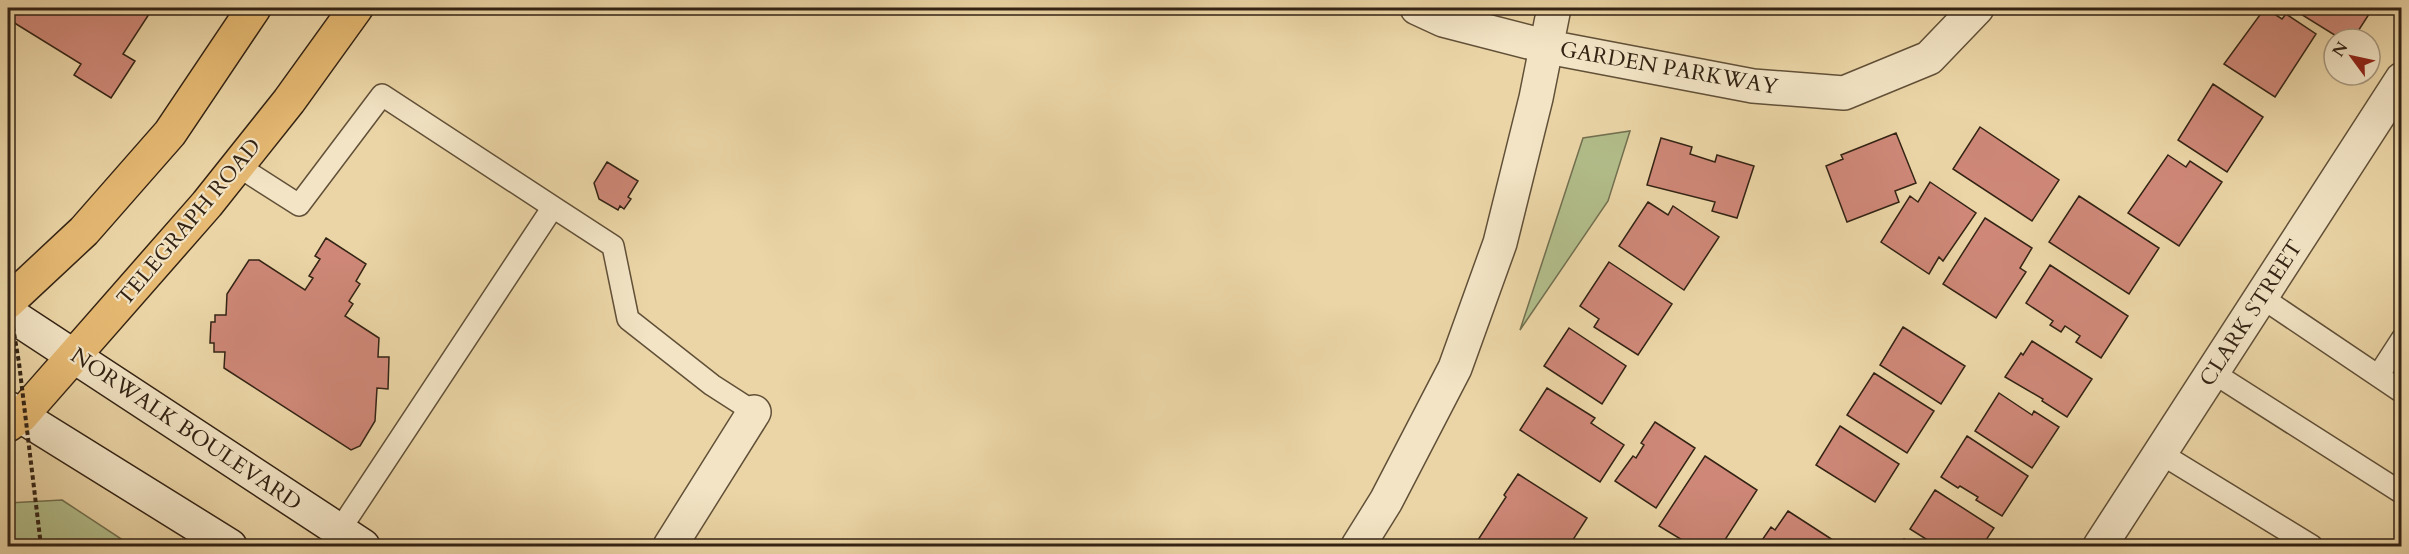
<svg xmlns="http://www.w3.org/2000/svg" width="2409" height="554" viewBox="0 0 2409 554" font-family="Cardo,serif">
<rect width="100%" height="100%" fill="#ebd5a6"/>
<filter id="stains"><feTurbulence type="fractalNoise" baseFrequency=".00333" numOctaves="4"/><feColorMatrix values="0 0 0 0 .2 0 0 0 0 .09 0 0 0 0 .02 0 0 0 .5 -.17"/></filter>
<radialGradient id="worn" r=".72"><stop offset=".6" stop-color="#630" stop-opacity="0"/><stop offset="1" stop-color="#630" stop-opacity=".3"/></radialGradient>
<path fill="#b2be8b" stroke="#727050" stroke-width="1.5" d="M1630,131L1608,201L1520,330L1583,138Z
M62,500L132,546H8V503Z"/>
<path fill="#cf8878" stroke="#332314" stroke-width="1.5" d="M8,8H153L123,54L135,61L111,98L74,75L81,64L8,19Z
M2265,8L2282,19L2286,14L2316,34L2275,97L2224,64Z
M2291,8H2373L2353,39H2341Z
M2213,84L2263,117L2227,172L2178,140Z
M1980,127L2059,180L2032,221L1953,169Z
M1896,133L1916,183L1895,191L1899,202L1847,222L1826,166L1843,159L1841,155Z
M1661,138L1692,147L1690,154L1715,162L1717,155L1754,166L1737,218L1712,211L1715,202L1647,185Z
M2168,155L2186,167L2190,161L2222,182L2179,246L2128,213Z
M607,162L638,181L628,197L631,199L624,209L620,206L618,210L599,199L594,183Z
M1930,182L1976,213L1943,261L1939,257L1929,274L1881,242L1910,196L1918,202Z
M2079,196L2159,248L2129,294L2049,242Z
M1648,202L1668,215L1673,206L1719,237L1684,290L1619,246Z
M1985,218L2032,248L2020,268L2026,272L1996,318L1943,284Z
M326,238L366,264L356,281L360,284L349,301L353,304L345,316L379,338L378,357H389L388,389L377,388L375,421L360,446L351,450L224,368L225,352H214V343H210L211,322H215V315H226L227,294L249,260H259L305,290L313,278L309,276L320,259L315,256Z
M1609,262L1672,304L1638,355L1594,327L1599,319L1580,306Z
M2050,265L2128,316L2101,358L2076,342L2080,336L2065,326L2061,332L2050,325L2053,321L2026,303Z
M1903,327L1965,366L1941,404L1880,365Z
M1569,328L1626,366L1602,404L1544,366Z
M2032,341L2092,379L2067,417L2042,401L2043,399L2005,377L2021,353L2023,355Z
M1874,373L1934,411L1907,453L1847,415Z
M1547,388L1595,418L1591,423L1624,445L1600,482L1520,430Z
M1999,393L2032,415L2034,411L2059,427L2032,468L1975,431Z
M1655,422L1695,448L1656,508L1615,481L1633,456L1636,458L1644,445L1641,443Z
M1840,426L1899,464L1875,502L1816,465Z
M1967,436L2028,476L2002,516L1976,500L1978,497L1960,486L1958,488L1941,477Z
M1705,456L1757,490L1721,546H1692L1659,526Z
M1518,474L1587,518L1569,546H1474L1506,497L1504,495Z
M1935,490L1994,528L1982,546H1937L1910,529Z
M1788,511L1839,544L1837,546H1758L1771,527L1775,530Z
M1904,539L1915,546H1900Z
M1626,541L1636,546H1623Z"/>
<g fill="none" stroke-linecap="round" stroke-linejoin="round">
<g stroke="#615038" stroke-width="24">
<path id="service" d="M238,166L299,205L382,95L553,207
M2261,297L2402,392
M2212,372L2402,493
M2378,376L2402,339
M2160,453L2312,546
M339,531L553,207L613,246L628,319L712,385L754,412"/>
</g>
<g stroke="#615038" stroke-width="36">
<path id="minor" d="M1417,8L1443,20L1548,47
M670,546L754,412
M2100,546L2402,79"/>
</g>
<g stroke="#615038" stroke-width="36">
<path id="tertiary" d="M1548,47L1753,86L1844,93L1929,58L1977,8
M1358,546L1386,501L1455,368L1500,243L1536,98L1554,8"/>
</g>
<g stroke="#332314" stroke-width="36">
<path id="secondary" d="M8,313L363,546
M8,408L230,546"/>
</g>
<g stroke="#332314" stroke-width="36">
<path id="primary" d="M8,302L84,231L170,133L254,8
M8,425L21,416L207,204L289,101L356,8"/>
</g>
<use href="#service" stroke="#f2e4c5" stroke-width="21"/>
<use href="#minor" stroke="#f2e4c5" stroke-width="33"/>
<use href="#tertiary" stroke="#f2e4c5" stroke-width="33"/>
<use href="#secondary" stroke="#f2e4c5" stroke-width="33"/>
<use href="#primary" stroke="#e6ba73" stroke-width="33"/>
<path stroke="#332314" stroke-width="4" stroke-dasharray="4.5 3" stroke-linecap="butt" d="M8,297L19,363L41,546"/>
</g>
<g text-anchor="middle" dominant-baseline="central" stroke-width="4.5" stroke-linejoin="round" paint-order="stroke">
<g font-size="22" fill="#332314" stroke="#f2e4c5">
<text transform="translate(1669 68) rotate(10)">GARDEN PARKWAY</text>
<text transform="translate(189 222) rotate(-50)">TELEGRAPH ROAD</text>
<text transform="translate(2251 313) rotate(-57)">CLARK STREET</text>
<text transform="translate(186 429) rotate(34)">NORWALK BOULEVARD</text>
</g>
</g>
<rect width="2409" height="554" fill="none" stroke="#ebd5a6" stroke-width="30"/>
<rect x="9" y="9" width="2391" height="536" fill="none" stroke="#332314" stroke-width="3"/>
<rect x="15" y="15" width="2379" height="524" fill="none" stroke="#332314" stroke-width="1.5"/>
<g transform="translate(2352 57) rotate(303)"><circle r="28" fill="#f2e4c5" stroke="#a6977e" stroke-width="1.5"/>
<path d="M0-4.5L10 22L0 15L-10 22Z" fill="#8f2418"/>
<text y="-9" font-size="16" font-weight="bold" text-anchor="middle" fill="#332314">N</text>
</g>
<rect width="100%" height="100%" filter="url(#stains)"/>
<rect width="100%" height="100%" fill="url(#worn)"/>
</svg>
